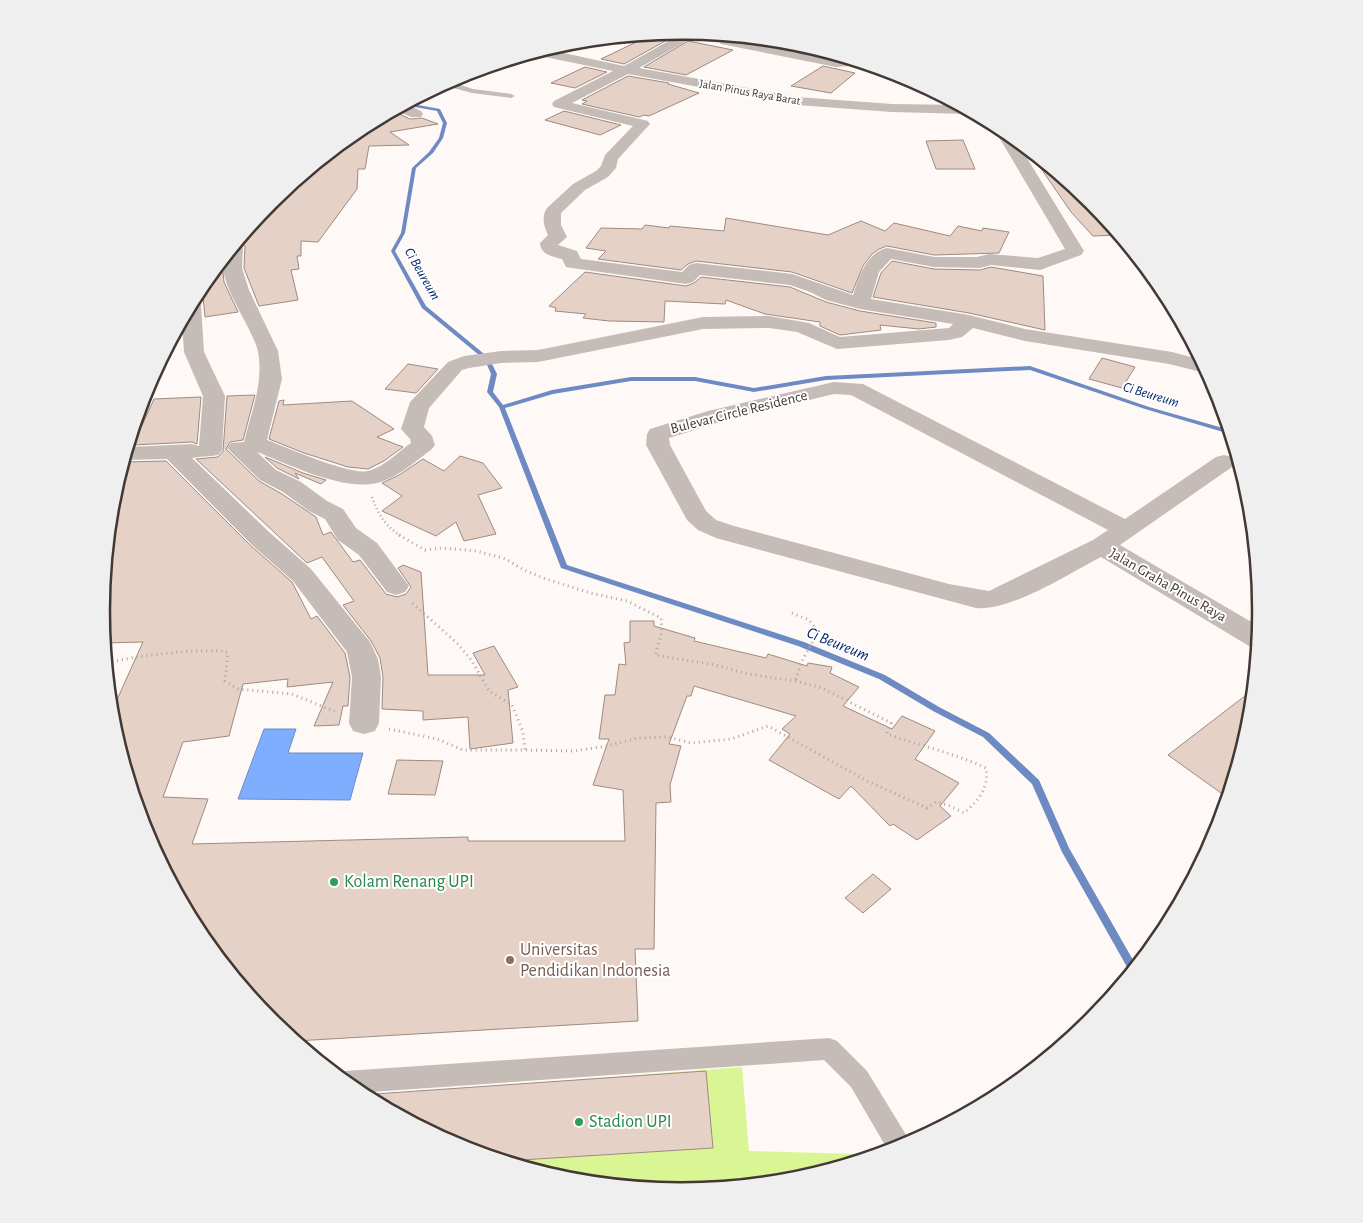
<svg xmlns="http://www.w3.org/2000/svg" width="1363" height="1223" viewBox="0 0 1363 1223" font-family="'Alegreya Sans',sans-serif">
<rect width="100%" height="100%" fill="#fef9f7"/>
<path fill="#daf594" d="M742,1067L749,1151L854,1154L855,1162L794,1181L681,1192L568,1181L459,1147L364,1096Z"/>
<path fill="#80aeff" stroke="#6d8bc2" d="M264,729H296L288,753H363L350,800L238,799Z"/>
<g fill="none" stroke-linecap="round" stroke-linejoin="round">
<path fill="#6d8bc2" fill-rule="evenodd" d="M407,103L440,109L447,123L443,138L433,153L416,168L405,233L395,251L426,306L489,358L497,374L493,392L503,405L552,390L631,377H695L754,388L826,376L1030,366L1149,407L1230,430L1231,434H1230L1145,409L1030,370L826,380L754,392L695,381H631L553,394L505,408L567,565L804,642L885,675L939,707L989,733L1039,780L1069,848L1137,967L1131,974L1062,852L1032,784L983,737L933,711L879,679L798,646L561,568L499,407L487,392L491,374L485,360L422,308L391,251L401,233L412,168L429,152L439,138L443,123L437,111L404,105Z"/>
</g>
<path fill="#e6d1c6" stroke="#9e8a80" d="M653,34L669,39L624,64L601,59Z
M688,41L733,50L686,75L644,67Z
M823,66L855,73L831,93L791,86Z
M585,67L607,72L575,88L551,83Z
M628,76L669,83L668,84L699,93L649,116L644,115L639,117L582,104L587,101L582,100Z
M393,111L410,119L422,118L438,124L390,132L409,145L369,146L365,169H358L357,189L318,242L301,241V256H297L299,269L291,270L298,300L259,306L244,268L245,246L239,240L272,201L359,129Z
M564,111L621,125L600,135L545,120Z
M963,140L975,169H936L926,141Z
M1045,163L1092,201L1120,235L1093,236L1071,212L1040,167Z
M726,218L828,235L861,221L885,231L894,223L950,236L958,226L982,231L983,228L1009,232L999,253L934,255L887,246L879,249L872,254L863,266L852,293L792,272L696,261L688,264L681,270L598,259L606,251L586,248L601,228L642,229L645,225L669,228L670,226L724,231Z
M222,261L224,282L238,312L205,317L202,286Z
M892,261L934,269L980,270L991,267L1043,276L1045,330L969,313L873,297L881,273Z
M585,272L686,286L694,283L701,277L790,287L826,302L860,311L936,323V327L919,329L880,325L881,330L840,335L820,326V322L765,314L726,300L725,304L665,301L664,322L609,321L583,318L586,314L555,311L556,308L549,306Z
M1102,358L1135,367L1122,388L1089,379Z
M408,364L438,369L416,393L385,389Z
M255,395L243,440L230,442L226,449L259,481L282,494L316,517L323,535L331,532L353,562L360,560L386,594L397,597L406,594L411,587L398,568L403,565L421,572L428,675H485L473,653L494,646L518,687L508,690L513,743L470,749L468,717L423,720V711L382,709L383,677L380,658L371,641L343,605L354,601L322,557L307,563L196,459L218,457L223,451L227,396Z
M201,397L197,444L192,442L133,445L154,399Z
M284,400L283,405L352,401L394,429L377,437L403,447L384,461L368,469L348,467L304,453L269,439L279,401Z
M460,456L483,463L502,488L478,495L496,534L464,541L456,522L436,536L382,511L402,496L382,483L399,475L423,459L444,471Z
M265,457L303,473L326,480L321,484L295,473L299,479L277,468Z
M166,461L250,545L292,582L311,619L317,616L345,653L350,677L348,706H343L339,725L314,726L333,682L287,687L288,679L243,684L229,736L183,742L163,797L208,799L192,844L468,837V841H625L623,790L593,785L609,739H599L605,695H615L619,664L626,665L624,643L630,642V621H654V626L695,638L694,641L766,658L768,654L807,666L808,663L832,667L830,673L859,687L843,706L892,729L902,716L935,731L915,759L959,783L940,806L951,816L917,840L893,824L890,826L851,786L839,799L769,760L790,734L782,729L796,716L694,686L691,696H687L669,744L681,746L670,785L671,802L656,803L654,949H635L638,1021L295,1041L271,1022L199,934L145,833L112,724L110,703L116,702L143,642L104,643L101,611L112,498L125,462Z
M1254,689L1251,725L1228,798L1168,755Z
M397,760L443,761L435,795L388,794Z
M873,874L891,889L863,913L845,898Z
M706,1071L713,1148L505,1161L459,1147L360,1095Z"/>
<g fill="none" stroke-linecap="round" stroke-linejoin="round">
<path stroke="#aca5a2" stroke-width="1" stroke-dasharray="0.5 2" stroke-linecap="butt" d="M363,127L389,121"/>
<path stroke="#aca5a2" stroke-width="2.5" stroke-dasharray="1 3" stroke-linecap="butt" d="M372,497C378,514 385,526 401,536"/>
<path stroke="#aca5a2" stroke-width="3" stroke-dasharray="1 4" stroke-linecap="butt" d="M399,535L425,550L442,548L477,551L506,559L524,570L546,579L590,593L627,601L661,618L662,631L655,655L715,665L748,674L795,681L822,688L891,723L887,734C920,746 954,753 986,768C989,788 979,800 964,813L948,805L936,802L927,808L867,781L768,726L731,739L691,743L668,737L637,738L608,746L573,751L525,750
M792,613L809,620L818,632L802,661L795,681
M107,670L111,662C148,654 186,650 224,651L228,653L225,681L238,689L292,694L336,712
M389,729L437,739L463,750H525L523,732L512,705L489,691L472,661L457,643L412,603"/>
<path fill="#c5bbb7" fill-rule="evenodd" d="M448,81L473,89L511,94L515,96L511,98L472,93L442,85Z
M829,1038L837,1041L867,1071L911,1143L889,1152L851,1087L824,1060L357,1093L336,1075L345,1071Z"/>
<path fill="#c5bbb7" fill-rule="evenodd" d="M678,32L687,39L685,42L639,68L797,97L892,104L960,105L973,113L968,114L892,112L797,105L628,74L572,103L648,121L650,124L618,159L616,168L608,177L585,190L561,213V225L567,237L558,245L577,251L581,259L682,272L689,265L696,263L792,274L853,295C859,277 866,253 887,248L934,257H977L989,254L1038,258L1065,249L993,127L995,124L1014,137L1084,251L1081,255L1040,270L991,265L980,268L934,267L891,259L879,272L871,299L969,315L1025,329L1172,352L1202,360L1209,374L1169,364L1025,341L973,328L962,337L949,340L837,349L797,332L769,328L703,329L538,362L501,363L469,368L462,370L429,408L424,427L432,436L435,445L431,450C417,460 403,473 386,480C351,496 291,465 257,452L276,470L301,482L327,501L343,509L356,528L377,543L409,586L405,592L396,595L387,592L359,555L338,540L325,519L309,511L283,492L260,480L227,448L231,443L244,442C251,413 264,383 258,352C253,327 218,285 224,260C226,254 234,247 238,242L243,246L242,268L249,290L278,351L282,379L267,440C288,448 349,475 368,471C384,467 398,452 411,443L410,439L401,429L410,402L448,362L464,356L501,351L538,350L703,317L769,316L809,323L840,337L949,328L953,324L860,309L826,300L810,292L790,285L700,275L693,282L686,284L572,268L566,267L562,259C553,257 540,254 540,243L548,235C544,227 541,217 547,208L573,184L596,171L601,166L605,155L633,126L554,107L552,104L554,101L613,71L531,54L545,49L624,66L672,39L665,33Z
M725,37L836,59L845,58L856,61L850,66L836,67L721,44L719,41L721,38Z
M406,104L421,111L423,114L421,117H411L395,110Z
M193,300L198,301L201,305L204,352L225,396L222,450L218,455C208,457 202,456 192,458L269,532L311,569L370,642L378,659L381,677L379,723L375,731L364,734L353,731L349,723L352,677L347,652L293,581L251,544L167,459L124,460L128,447L192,444L199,446L203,396L184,352L182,321Z
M834,382L863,384L1125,519L1216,457L1224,455L1232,457L1236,462L1232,467L1120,545L1260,627L1258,648L1249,646L1101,557C1068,574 1012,611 976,608L716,538L698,530L687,520L646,445L647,434L650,429L708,411ZM834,394L851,395L1108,530L1093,540L989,591L949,584L734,526L716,520L706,511L670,445L669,438L723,421Z"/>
</g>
<g fill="#2e9e5b" stroke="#fff" stroke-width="2">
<circle cx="334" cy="882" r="5"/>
<circle cx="579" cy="1122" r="5"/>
</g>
<circle fill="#8d6e63" stroke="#fff" stroke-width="2" cx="510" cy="960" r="5"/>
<g text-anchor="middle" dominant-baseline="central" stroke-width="4" stroke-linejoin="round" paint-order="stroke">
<g font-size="12" fill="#423935" stroke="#fff">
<text transform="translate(750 92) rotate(10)">Jalan Pinus Raya Barat</text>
</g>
<g font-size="14" font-style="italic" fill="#03276c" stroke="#fff">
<text transform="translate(422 274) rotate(60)">Ci Beureum</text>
<text transform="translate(1151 395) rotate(17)">Ci Beureum</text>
</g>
<g font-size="15" fill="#423935" stroke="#fff">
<text transform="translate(739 412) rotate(-14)">Bulevar Circle Residence</text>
<text transform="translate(1168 585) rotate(30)">Jalan Graha Pinus Raya</text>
</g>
<g font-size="16" font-style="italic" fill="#03276c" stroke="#fff">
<text transform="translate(838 644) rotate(22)">Ci Beureum</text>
</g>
<g font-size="18" fill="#27864d" stroke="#fff" text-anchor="start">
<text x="344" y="882">Kolam Renang UPI</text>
<text x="589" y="1122">Stadion UPI</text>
</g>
<g font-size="18" fill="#785e54" stroke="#fff" text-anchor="start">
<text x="520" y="950">Universitas<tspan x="520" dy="21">Pendidikan Indonesia</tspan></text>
</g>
</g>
<path d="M0 0H1363V1223H0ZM110 611a571 571 0 1 1 1142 0a571 571 0 1 1-1142 0Z" fill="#f0efef" fill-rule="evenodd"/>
<path fill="none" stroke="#423935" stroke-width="2.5" d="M110 611a571 571 0 1 1 1142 0a571 571 0 1 1-1142 0Z"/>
</svg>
